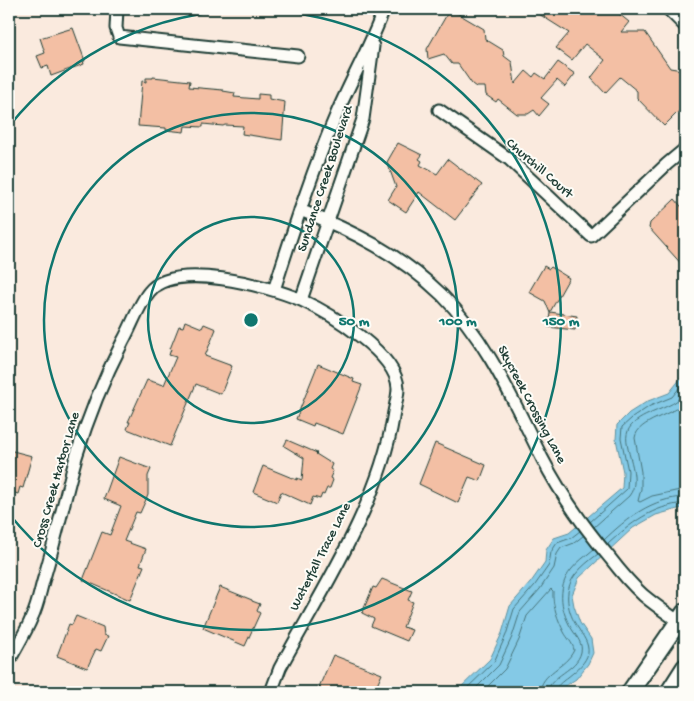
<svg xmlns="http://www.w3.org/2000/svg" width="694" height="701" viewBox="0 0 694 701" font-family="'Gochi Hand',sans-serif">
<rect width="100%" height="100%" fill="#faeade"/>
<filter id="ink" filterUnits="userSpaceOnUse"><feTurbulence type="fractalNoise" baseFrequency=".02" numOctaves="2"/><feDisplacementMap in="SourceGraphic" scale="10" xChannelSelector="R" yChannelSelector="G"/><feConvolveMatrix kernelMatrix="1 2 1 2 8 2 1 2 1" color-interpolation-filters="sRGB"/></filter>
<g filter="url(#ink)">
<path fill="#84c9e6" stroke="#5c919f" d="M685,373V507L656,515L633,528L579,578L572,595L574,606L580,623L591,639L593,653L588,664L576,679L556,692H456L490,659L502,633L510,606L531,582L545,562L546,550L554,538L569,533L622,488L623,472L616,439L617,425L629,413L648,401L669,393Z"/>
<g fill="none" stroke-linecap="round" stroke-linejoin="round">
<path stroke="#47757b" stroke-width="1" d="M685,402C674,415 637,420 635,438L641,472V489L638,501L640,502L652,496L685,489
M590,522L627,489L628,471L621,438L622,427L632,418L650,406L672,397L685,381
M594,527L629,496C644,477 621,447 628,431C634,416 663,410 675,402C679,400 682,394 685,391
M604,540C627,518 652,498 685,497
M608,544C631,523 652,506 685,503
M463,692L494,662L506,635L514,609L535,585L549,565L551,552L557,543L571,538L580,531
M472,692L499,665L512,637L520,612L540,589L554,568L557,554L561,548L574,543L583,536
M482,692L505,669L519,640L527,616L551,589L553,591C552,605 558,620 564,632C567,638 573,643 574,650C566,668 541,672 540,692
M548,692C549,675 577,671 581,652C583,644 577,637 573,631C561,613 556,588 571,570C577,562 586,556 594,549
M554,692C555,682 584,671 588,653C589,643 583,636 578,628C567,612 563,591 575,575C581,567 590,560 598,554"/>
</g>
<path fill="#f3bfa4" stroke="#1f3d34" d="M450,9L484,29L485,39L503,50L504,56L512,62L515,84L526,71L533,77L536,73L545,79L558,62L575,74L565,87L557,80L541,98L549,104L539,116L534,110L528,114H517L498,99L496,102L486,95L485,87H476L472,84L458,64H452L444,54L428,59L427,49Z
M531,9H613L629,22L621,32H645L670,68L682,70L685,78V105L664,126L637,98V91L620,77L605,93L591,78L605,60L585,44L572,60L556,48L569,33Z
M73,28L85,61H83L84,64L51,76L48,66L42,68L37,56L45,53L40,38Z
M153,77L190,81L189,87L223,90V91L235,93L234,97L258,99V94L269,95V99L285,102L282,140L242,134L243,126L225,125L223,126L203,124V127L185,126L184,132L166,130V128L138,126L142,81L146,82V78H153Z
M398,143L422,155L419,159L422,161L420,165L437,174L448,159L482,185L455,220L419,192L406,212L388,200L396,187L387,162Z
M675,199L685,211V268L649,228L650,223Z
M544,266L549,269L551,267L569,278L550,312L577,316L575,330L548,327L550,313L545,301L529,292Z
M185,321L202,328L204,324L216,329L205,356L232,366L221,394L196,384L170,446L127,429L130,422H128L147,380L164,385L176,357L169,355L171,349H170L179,326L183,327Z
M318,364L354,379L353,382L362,385L343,434L314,423L313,426L296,419Z
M287,440L317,453L316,454L332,464L330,469L333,471L330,478L333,480L330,488H327L324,495L322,494L320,499L313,497L310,505L281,492L277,502L253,492L263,466L297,480V478L302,480L304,458L284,446Z
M435,443L486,465L480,481L469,477L458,503L419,484Z
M9,450L32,456L23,488L20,487L18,494L9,491Z
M119,457L151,469L148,476V495L140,513L136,512L124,541L146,549L140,565L144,566L130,600L83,580L102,532L110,535L121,506L104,499Z
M382,579L412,591L408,600L413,602L403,627L412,630L407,641L371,626L374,619L362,613L373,587L376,588Z
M220,587L252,600V601L260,604L257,611L260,613L245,646L203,628Z
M76,616L103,627L104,635L108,636L101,651L96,649L87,668L57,656L69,624L72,625Z
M333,655L382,674L374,692H321L319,687Z"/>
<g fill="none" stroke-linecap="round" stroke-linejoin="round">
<g stroke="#1f3d34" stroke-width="15">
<path id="minor" d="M117,9L116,28L119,37L298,56
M668,9L685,26
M439,110L509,159L591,236L667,164L685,149
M300,210C353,231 401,255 442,295C488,341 513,401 542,458C561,495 584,527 610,558C620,571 631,584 643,595C656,606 671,616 685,626
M274,290C293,231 312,171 337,113C352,78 371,45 384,9
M301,300L363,119L373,46
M9,661C17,646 26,632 32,617C38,605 40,591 44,578C56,538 65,497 76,457C88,417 104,378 123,341C131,327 139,304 149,292C173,260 269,286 301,300C330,313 397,354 398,388C398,398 394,409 393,418C379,504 321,592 280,668L271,692"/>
</g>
<g stroke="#1f3d34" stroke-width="20">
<path id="secondary" d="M630,692L685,612
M669,692L685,667"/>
</g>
<use href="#minor" stroke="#fdfcf7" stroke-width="11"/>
<use href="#secondary" stroke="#fdfcf7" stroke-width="16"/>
</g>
</g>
<g fill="none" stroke="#0f766e" stroke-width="2.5">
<circle cx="251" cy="320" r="103"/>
<circle cx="251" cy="320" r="207"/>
<path d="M10 125A310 310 0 1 1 10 515"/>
</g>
<g text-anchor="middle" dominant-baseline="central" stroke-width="4" stroke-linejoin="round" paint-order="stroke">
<g font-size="14" fill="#1f3d34" stroke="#fdfcf7">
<text transform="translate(539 169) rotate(41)">Churchill Court</text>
<text transform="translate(326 179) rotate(-72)">Sundance Creek Boulevard</text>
<text transform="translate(531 405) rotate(62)">Skycreek Crossing Lane</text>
<text transform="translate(57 480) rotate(-74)">Cross Creek Harbor Lane</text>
<text transform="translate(321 557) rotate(-63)">Waterfall Trace Lane</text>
</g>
</g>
<circle cx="251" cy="320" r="8" fill="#0f766e" stroke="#fdfcf7" stroke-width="2.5"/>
<g font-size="15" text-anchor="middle" font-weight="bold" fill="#0f766e" stroke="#fdfcf7" stroke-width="4" stroke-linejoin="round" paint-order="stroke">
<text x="354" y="325">50 m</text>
<text x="458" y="325">100 m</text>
<text x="561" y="325">150 m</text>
</g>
<rect width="694" height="701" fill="none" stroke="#fdfcf7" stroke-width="30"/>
<rect x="15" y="15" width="664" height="671" fill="none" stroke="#1f3d34" stroke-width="2" filter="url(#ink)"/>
</svg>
